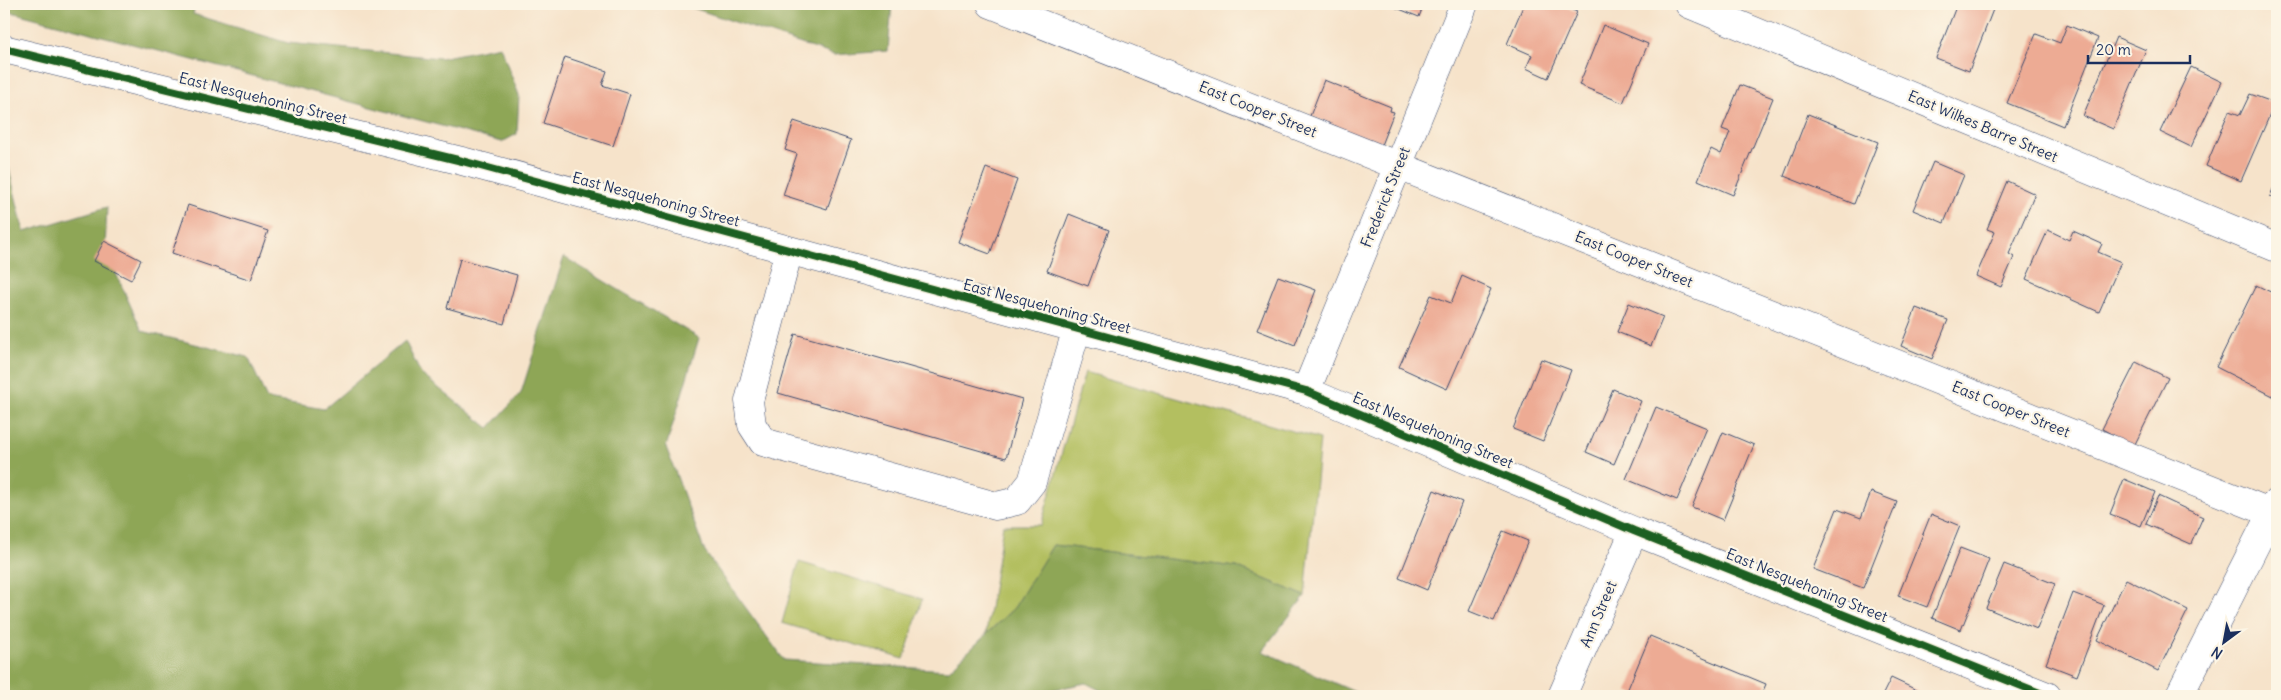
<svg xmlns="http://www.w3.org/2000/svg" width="2281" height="700" viewBox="0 0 2281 700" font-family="Delius,sans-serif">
<rect width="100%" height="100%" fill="#fcf5e5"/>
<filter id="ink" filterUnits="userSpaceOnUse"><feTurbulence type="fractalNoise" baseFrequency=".02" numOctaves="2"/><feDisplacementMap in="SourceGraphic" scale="10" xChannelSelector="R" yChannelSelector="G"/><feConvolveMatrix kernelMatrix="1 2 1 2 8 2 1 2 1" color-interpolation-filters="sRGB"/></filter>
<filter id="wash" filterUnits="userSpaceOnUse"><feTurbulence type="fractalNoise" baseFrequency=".0096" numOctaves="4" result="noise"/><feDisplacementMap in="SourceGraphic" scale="20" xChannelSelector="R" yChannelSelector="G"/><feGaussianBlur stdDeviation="1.12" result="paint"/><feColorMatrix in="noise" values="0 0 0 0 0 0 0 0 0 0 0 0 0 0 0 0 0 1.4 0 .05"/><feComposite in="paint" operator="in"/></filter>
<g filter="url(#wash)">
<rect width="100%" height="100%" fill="#f6e3ca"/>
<path fill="#b3bf61" stroke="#677760" d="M1085,372L1320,439L1305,596L1236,567L1053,545L1014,608L986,634L1003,525H1041Z
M799,562L922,599L904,659L782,623Z"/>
<path fill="#8ea657" stroke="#546a5a" d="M4,4H196L193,14L288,43L440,58L500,46L519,95L517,134L502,142L4,10Z
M681,4H892L888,51L834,55Z
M4,148L24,232L107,207L105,249L142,331L248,357L267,399L324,409L405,341L421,374L489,428L521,393L564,257L699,338L666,447L705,552L784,660L949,670L1014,608L1053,545L1236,567L1305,596L1262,651L1364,696H1111L1086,683L1032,694L1031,696H4Z"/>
<g id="blocks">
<path fill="#edab94" d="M1387,4H1424L1419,17Z
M1524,4H1559L1577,12L1548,78L1526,68L1532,55L1507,44Z
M1957,4H1986L1994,7L1969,71L1936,58Z
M1603,25L1648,44L1623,103L1579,85Z
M2067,25L2098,38L2063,126L2007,103L2036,34L2060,43Z
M2116,37L2146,50L2113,129L2083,116Z
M565,57L607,71L602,85L630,94L613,146L543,123Z
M2191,67L2222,82L2191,147L2160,132Z
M1324,80L1391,107L1390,111L1394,112L1381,145L1335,133L1338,127L1310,116Z
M1740,85L1773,98L1733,195L1698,180L1711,149L1721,154L1730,132L1722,129Z
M2250,94L2275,103L2241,181L2206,166L2229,111L2240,115Z
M1808,114L1878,142L1854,204L1784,176Z
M794,121L851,140L827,209L783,195L797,154L785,150Z
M1933,162L1964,175L1944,223L1913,210Z
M986,168L1017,180L990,254L958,242Z
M2277,180V199L2270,196Z
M2007,181L2035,194L2009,254L2014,257L2001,287L1976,276L1995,232L1987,229Z
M188,205L268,231L251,280L172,253Z
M1069,214L1109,230L1088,286L1047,271Z
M2048,230L2069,240L2073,231L2102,244L2098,252L2121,262L2099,312L2026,279Z
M104,241L141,260L131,280L94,261Z
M460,259L517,275L504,324L447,308Z
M1278,276L1316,290L1295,345L1257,330Z
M1462,276L1491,289L1447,389L1399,367L1431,295L1451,303Z
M2256,285L2277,295V398L2216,367Z
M1629,303L1663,317L1651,346L1617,332Z
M1916,308L1948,320L1932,359L1901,346Z
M795,334L1022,399L1006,458L778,393Z
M1541,359L1571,370L1543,441L1513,429Z
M2136,362L2168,378L2134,446L2102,429Z
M1613,389L1641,401L1614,464L1586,452Z
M1656,407L1707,428L1677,500L1626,479Z
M1723,432L1754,445L1723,520L1692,507Z
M2124,479L2155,492L2141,526L2110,514Z
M1434,490L1462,502L1427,590L1399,578Z
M1871,492L1897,502L1863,588L1813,569L1837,509L1861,518Z
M2158,496L2203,517L2191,544L2146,524Z
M1931,514L1960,526L1927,607L1898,596Z
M1503,531L1528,541L1494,621L1469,611Z
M1960,548L1989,559L1961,630L1932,618Z
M2004,564L2055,584L2037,629L1986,608Z
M2126,579L2188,610L2158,671L2097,640Z
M2073,593L2104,605L2077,676L2046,664Z
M1650,636L1766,684L1761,696H1639L1627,691Z
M1891,678L1923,693L1922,696H1882Z"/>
</g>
</g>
<g filter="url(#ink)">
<use href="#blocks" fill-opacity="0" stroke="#3c4a6e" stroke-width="1"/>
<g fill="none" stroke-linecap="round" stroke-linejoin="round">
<g stroke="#3c4a6e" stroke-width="29">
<path id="minor" d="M991,4L2277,515
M1689,4L2277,248
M4,49L462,161L1306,391L1634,531L2047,696
M789,250L749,401L752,425L763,442L996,506L1017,501L1032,482L1077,328
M1306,391L1464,4
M1562,696L1634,531
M2179,696L2277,502"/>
</g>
<use href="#minor" stroke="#fff" stroke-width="28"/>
<g stroke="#fcf5e5" stroke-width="11">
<path id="cycleway" d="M4,49L462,161L1306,391L1634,531L2047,696"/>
</g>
<use href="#cycleway" stroke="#1b5e20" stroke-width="8"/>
</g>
</g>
<g text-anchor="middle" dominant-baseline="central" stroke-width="4.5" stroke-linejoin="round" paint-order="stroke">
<g font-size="15" fill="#1b2f5e" stroke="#fcf5e5">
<text transform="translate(263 98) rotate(14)">East Nesquehoning Street</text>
<text transform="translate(1258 109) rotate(22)">East Cooper Street</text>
<text transform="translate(1983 126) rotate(23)">East Wilkes Barre Street</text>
<text transform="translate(1385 197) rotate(-68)">Frederick Street</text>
<text transform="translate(656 199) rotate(15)">East Nesquehoning Street</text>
<text transform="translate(1634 259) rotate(22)">East Cooper Street</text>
<text transform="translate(1047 306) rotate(15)">East Nesquehoning Street</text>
<text transform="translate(2011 409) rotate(22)">East Cooper Street</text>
<text transform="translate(1433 430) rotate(23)">East Nesquehoning Street</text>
<text transform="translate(1807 585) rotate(22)">East Nesquehoning Street</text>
<text transform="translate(1598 614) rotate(-67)">Ann Street</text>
</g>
</g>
<rect width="2281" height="700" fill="none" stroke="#fcf5e5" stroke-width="20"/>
<g transform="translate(2224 642) rotate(212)" stroke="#fcf5e5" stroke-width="4" paint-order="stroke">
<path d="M0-4L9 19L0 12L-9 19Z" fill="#1b2f5e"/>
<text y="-8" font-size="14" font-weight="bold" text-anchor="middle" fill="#1b2f5e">N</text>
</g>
<path d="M2088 55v8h102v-8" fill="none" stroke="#1b2f5e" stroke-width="2.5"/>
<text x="2096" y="55" font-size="15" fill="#1b2f5e" stroke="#fcf5e5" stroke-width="4" paint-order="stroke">20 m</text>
</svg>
